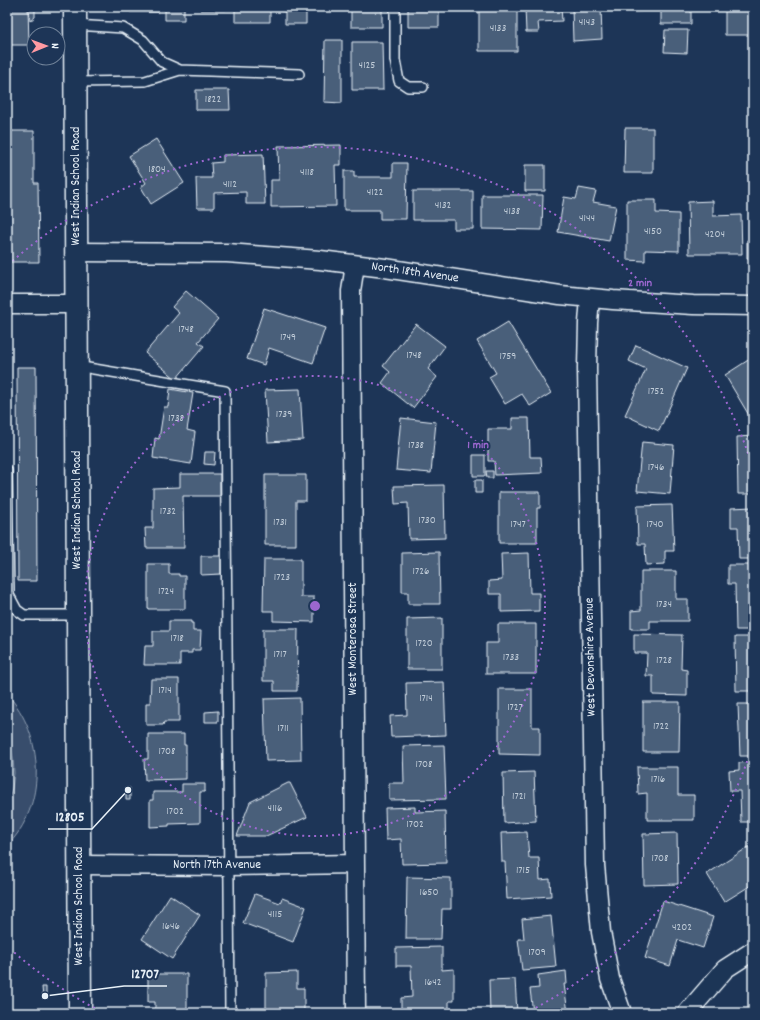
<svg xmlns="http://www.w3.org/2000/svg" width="760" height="1020" viewBox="0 0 760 1020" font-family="Dekko,sans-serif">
<rect width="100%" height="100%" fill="#1d3557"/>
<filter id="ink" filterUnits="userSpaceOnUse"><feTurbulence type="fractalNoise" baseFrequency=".025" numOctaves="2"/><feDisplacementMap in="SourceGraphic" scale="8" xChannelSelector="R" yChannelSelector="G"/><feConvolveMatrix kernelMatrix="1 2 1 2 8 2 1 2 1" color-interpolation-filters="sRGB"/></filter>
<g filter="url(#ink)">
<path fill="#374d6c" stroke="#909fb2" d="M7,694C45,735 47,806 7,846V806L12,788L14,773L13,758L10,744L7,736Z"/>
<path fill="#495e7a" stroke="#e8f1f8" d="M7,7H28L29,45H7Z
M130,7H158V12H130Z
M165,7H184V20H165Z
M201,7H226V10H201Z
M235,7H270V22H235Z
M281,7H306V24H285V12L281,11Z
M351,7H382V27H351Z
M408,7H439V27H408Z
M479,7H517V51H479Z
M525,7H561L562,21L538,22L539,32H526Z
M572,7H601L602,39L573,41Z
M626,7H691V24H661V11L626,12Z
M725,7H753V35H725Z
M29,8H35V17L30,21Z
M665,30H688L687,53L664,52Z
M325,40H342V103L324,102Z
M352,42H382L383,90H352Z
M196,90H229L230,110H196Z
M625,128H653V173H624Z
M7,131H34V183H38L39,262H7Z
M156,139L184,183L151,204L141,187L146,183L129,156Z
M341,145V165H335L336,206L271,207V180H279L278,146Z
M263,154L265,204H246V192L214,193V208H197L196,178H212L211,163L223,162V155Z
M393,163H407L406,219H380V210H344V171H354V177H393Z
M525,165H545V191H525Z
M579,188L596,191L593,202L616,206L609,241L558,232L564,197L576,199Z
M413,191H473V229H454V220H413Z
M482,195H543L542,230L482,229Z
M627,200H656V213L679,214V251L645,250V261L627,260Z
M713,201V216L741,215L742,254H689L688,202Z
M747,240H753V258H747Z
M186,291L218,319L198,342L204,346L176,379L145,353L179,313L172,307Z
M264,308L325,328L313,363L269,348L264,365L247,359Z
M508,322L551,393L530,406L522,394L505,404L489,377L496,373L477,341Z
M416,324L445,346L428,369L437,377L413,408L382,383L390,372L383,366Z
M636,345L687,368L659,431L625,415L646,369L629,361Z
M753,357V422L725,375Z
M17,367H36L37,581H18Z
M170,389L193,393L187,430L195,432L191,464L153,458L155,438L159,439L164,407H168Z
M300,389L303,440L268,442L265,390Z
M401,418L436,422L431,473L396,470Z
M512,418H529L530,457H541L542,473L495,475L494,461H488V429H512Z
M753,436V494H738L737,437Z
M642,442L674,445L670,494L637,491Z
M205,452H215L214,465L204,464Z
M473,455H485V476H473Z
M486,471H493V478H487Z
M180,474H220V496H183L184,548H146L145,528H153V488L180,487Z
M265,475H306V501H296V545H265Z
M475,480H482V493H475Z
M444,485L445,538L409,539L408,503L395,504L394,486Z
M499,492H540V508H537V543H499Z
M672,505L674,551H665V564L646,565L645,544H638L637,506Z
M753,507V559H739L738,527H731V508Z
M439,552L440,604H408V592H402V553Z
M529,553L530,593H539V611L501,612V594H489V581L502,580L501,554Z
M201,556H221V574L201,575Z
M264,559H301V597H314V622L273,621V611H263Z
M148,564H169V574H179V576H185V609H148Z
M728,565H753V630H736L735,584H728Z
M641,571H676V599H688V621H650V629H631V611L641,610Z
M442,618V669H407V619Z
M169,621H191V623H193V631H201L200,650H192V653H180V665H144L145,646H153V631H169Z
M498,624H536V674H486V643H498Z
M263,629H298L297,691H274V681H263Z
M634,634L682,635L681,669L687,670V696L653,695V676H646L647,653H634Z
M735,637H753V691H736Z
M151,679H179V722H164L163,725H146V703H150Z
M444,682L446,735L391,737L390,716L407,715L406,683Z
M499,689H532V727H540V755L499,754Z
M300,698L301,760L266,761L264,699Z
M643,702H680L679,752H643Z
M738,704H753V756H740Z
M218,711V722H205V712Z
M148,734H184V745H186V779L145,780L144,759H148Z
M444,745L446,799L389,800V783H404L403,746Z
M753,762V822H741L740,791H730L729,771L739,770V763Z
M637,767H678V795H694V820H647V793L638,794Z
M534,772L536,821L504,823L503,773Z
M288,783H290L307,817L266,836H237L250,802Z
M182,784H205V792H200V823L169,824V826L150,827V800H153V792H182Z
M126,788H130V800H126Z
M415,807V812L445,811L446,863L402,864L401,839L386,840L385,808Z
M527,832L529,858H539L540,880L550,879L551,896L507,899L505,862H502L501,833Z
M677,833L678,884L644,885L643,834Z
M753,844V884L724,902L707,874Z
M407,877L451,878V909H442L441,939H406Z
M255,894L280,903L282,898L306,907L293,942L243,923Z
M170,895L200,915L172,959L142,939Z
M663,901L713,917L703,948L678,940L670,966L645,958Z
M551,916L556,967L522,970L518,939H524L522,919Z
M442,947V970L454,969V1001H449V1013H401V998L412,997L411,966H396V948Z
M566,971L567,984H564L568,1013H533L530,989L539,988L538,975Z
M297,972V988H304V1013H266V973Z
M148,974H187V1013H155V1002H148Z
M515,979L517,1013H490L489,980Z
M42,987H46V998H43Z"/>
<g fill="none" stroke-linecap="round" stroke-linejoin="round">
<g stroke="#e8f1f8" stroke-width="12">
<path id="service" d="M395,7V60L399,81L408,87H423
M75,25L123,28L143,40L162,62L180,70L299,74
M75,82L145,81L180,70
M76,366L225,391L230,1013
M7,470L9,595L17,610L24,615H78"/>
</g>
<g stroke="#e8f1f8" stroke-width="21">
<path id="minor" d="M76,252L227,253L320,260L385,268L560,295L613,300L693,305L753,306
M355,265L351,291L356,1013
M590,298L588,323L587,368L595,865L601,932L610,979L622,1013
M7,304H76
M79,865L229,866L355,864
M687,1013L725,969L753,951"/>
</g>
<g stroke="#e8f1f8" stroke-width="25">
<path id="secondary" d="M75,7L80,1013"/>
</g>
<use href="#service" stroke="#1d3557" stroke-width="9"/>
<use href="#minor" stroke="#1d3557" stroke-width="18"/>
<use href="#secondary" stroke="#1d3557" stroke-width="22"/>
</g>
</g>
<g fill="none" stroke="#9c67d0" stroke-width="2" stroke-dasharray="2 4">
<circle cx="315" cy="606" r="230"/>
<path d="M753 744A459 459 0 0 1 530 1011M100 1011A459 459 0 0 1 8 947M8 265A459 459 0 0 1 753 468"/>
</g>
<g text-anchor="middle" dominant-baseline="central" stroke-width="4" stroke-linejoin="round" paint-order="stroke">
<g font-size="11" fill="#c0ccd8">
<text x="587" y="23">4143</text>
<text x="498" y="29">4133</text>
<text x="367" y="66">4125</text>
<text x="213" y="100">1822</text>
<text x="157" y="170">1804</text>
<text x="307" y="173">4118</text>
<text x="230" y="185">4112</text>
<text x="375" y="193">4122</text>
<text x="443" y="206">4132</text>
<text x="512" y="212">4138</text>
<text x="587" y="219">4144</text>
<text x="653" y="232">4150</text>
<text x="715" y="235">4204</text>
<text x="186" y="330">1748</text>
<text x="288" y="338">1749</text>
<text x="414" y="356">1748</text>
<text x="508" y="357">1759</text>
<text x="656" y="392">1752</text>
<text x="284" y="415">1739</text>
<text x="176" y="419">1738</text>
<text x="416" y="446">1738</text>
<text x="656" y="468">1746</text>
<text x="168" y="512">1732</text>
<text x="427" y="521">1730</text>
<text x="280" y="523">1731</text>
<text x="518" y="525">1747</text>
<text x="655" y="525">1740</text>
<text x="421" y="572">1726</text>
<text x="282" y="578">1723</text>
<text x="166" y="592">1724</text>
<text x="664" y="605">1734</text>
<text x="177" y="639">1718</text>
<text x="424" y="644">1720</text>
<text x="280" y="655">1717</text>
<text x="511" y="658">1733</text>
<text x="664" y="661">1728</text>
<text x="165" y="691">1714</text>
<text x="426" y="699">1714</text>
<text x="515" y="708">1727</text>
<text x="661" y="727">1722</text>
<text x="283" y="729">1711</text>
<text x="167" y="752">1708</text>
<text x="424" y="765">1708</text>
<text x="658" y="780">1716</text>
<text x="519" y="797">1721</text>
<text x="275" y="809">4116</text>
<text x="175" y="812">1702</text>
<text x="415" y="825">1702</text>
<text x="660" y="859">1708</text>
<text x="523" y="871">1715</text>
<text x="429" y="893">1650</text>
<text x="275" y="915">4115</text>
<text x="171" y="927">1646</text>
<text x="682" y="928">4202</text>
<text x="537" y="953">1709</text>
<text x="433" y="983">1642</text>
</g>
<g font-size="13" fill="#e8f1f8" stroke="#1d3557">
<text transform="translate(76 186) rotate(-90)">West Indian School Road</text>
<text transform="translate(415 273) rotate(8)">North 18th Avenue</text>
<text transform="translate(77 510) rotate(-90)">West Indian School Road</text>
<text transform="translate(353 639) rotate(-90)">West Monterosa Street</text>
<text transform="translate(591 657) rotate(-91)">West Devonshire Avenue</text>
<text x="217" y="865">North 17th Avenue</text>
<text transform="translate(79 906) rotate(-90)">West Indian School Road</text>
</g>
</g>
<circle cx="315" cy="606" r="6" fill="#9c67d0" stroke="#1d3557" stroke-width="2"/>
<g font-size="12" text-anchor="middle" font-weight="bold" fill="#9c67d0" stroke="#1d3557" stroke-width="4" stroke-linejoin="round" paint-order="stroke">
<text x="640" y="286">2 min</text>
<text x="478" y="448">1 min</text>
</g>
<path fill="none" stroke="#e8f1f8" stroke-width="1.5" d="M128 790L92 829H48M45 996L124 986H167"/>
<g fill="#e8f1f8" stroke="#1d3557" stroke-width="1.5">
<circle cx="128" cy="790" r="4"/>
<circle cx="45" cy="996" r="4"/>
</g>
<g font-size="14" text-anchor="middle" font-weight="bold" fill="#e8f1f8" stroke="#1d3557" stroke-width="4" stroke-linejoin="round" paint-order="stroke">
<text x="70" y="821">12805</text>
<text x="145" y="978">12707</text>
</g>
<rect width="760" height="1020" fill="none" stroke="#1d3557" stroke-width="24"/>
<rect x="12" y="12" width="736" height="996" fill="none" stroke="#e8f1f8" stroke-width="1.5" filter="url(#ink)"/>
<g transform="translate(46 46) rotate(89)"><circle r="19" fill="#1d3557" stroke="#6e8097"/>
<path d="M0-3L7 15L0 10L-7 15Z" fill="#ff9aa2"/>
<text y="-6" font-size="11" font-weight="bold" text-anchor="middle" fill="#e8f1f8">N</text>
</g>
</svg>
